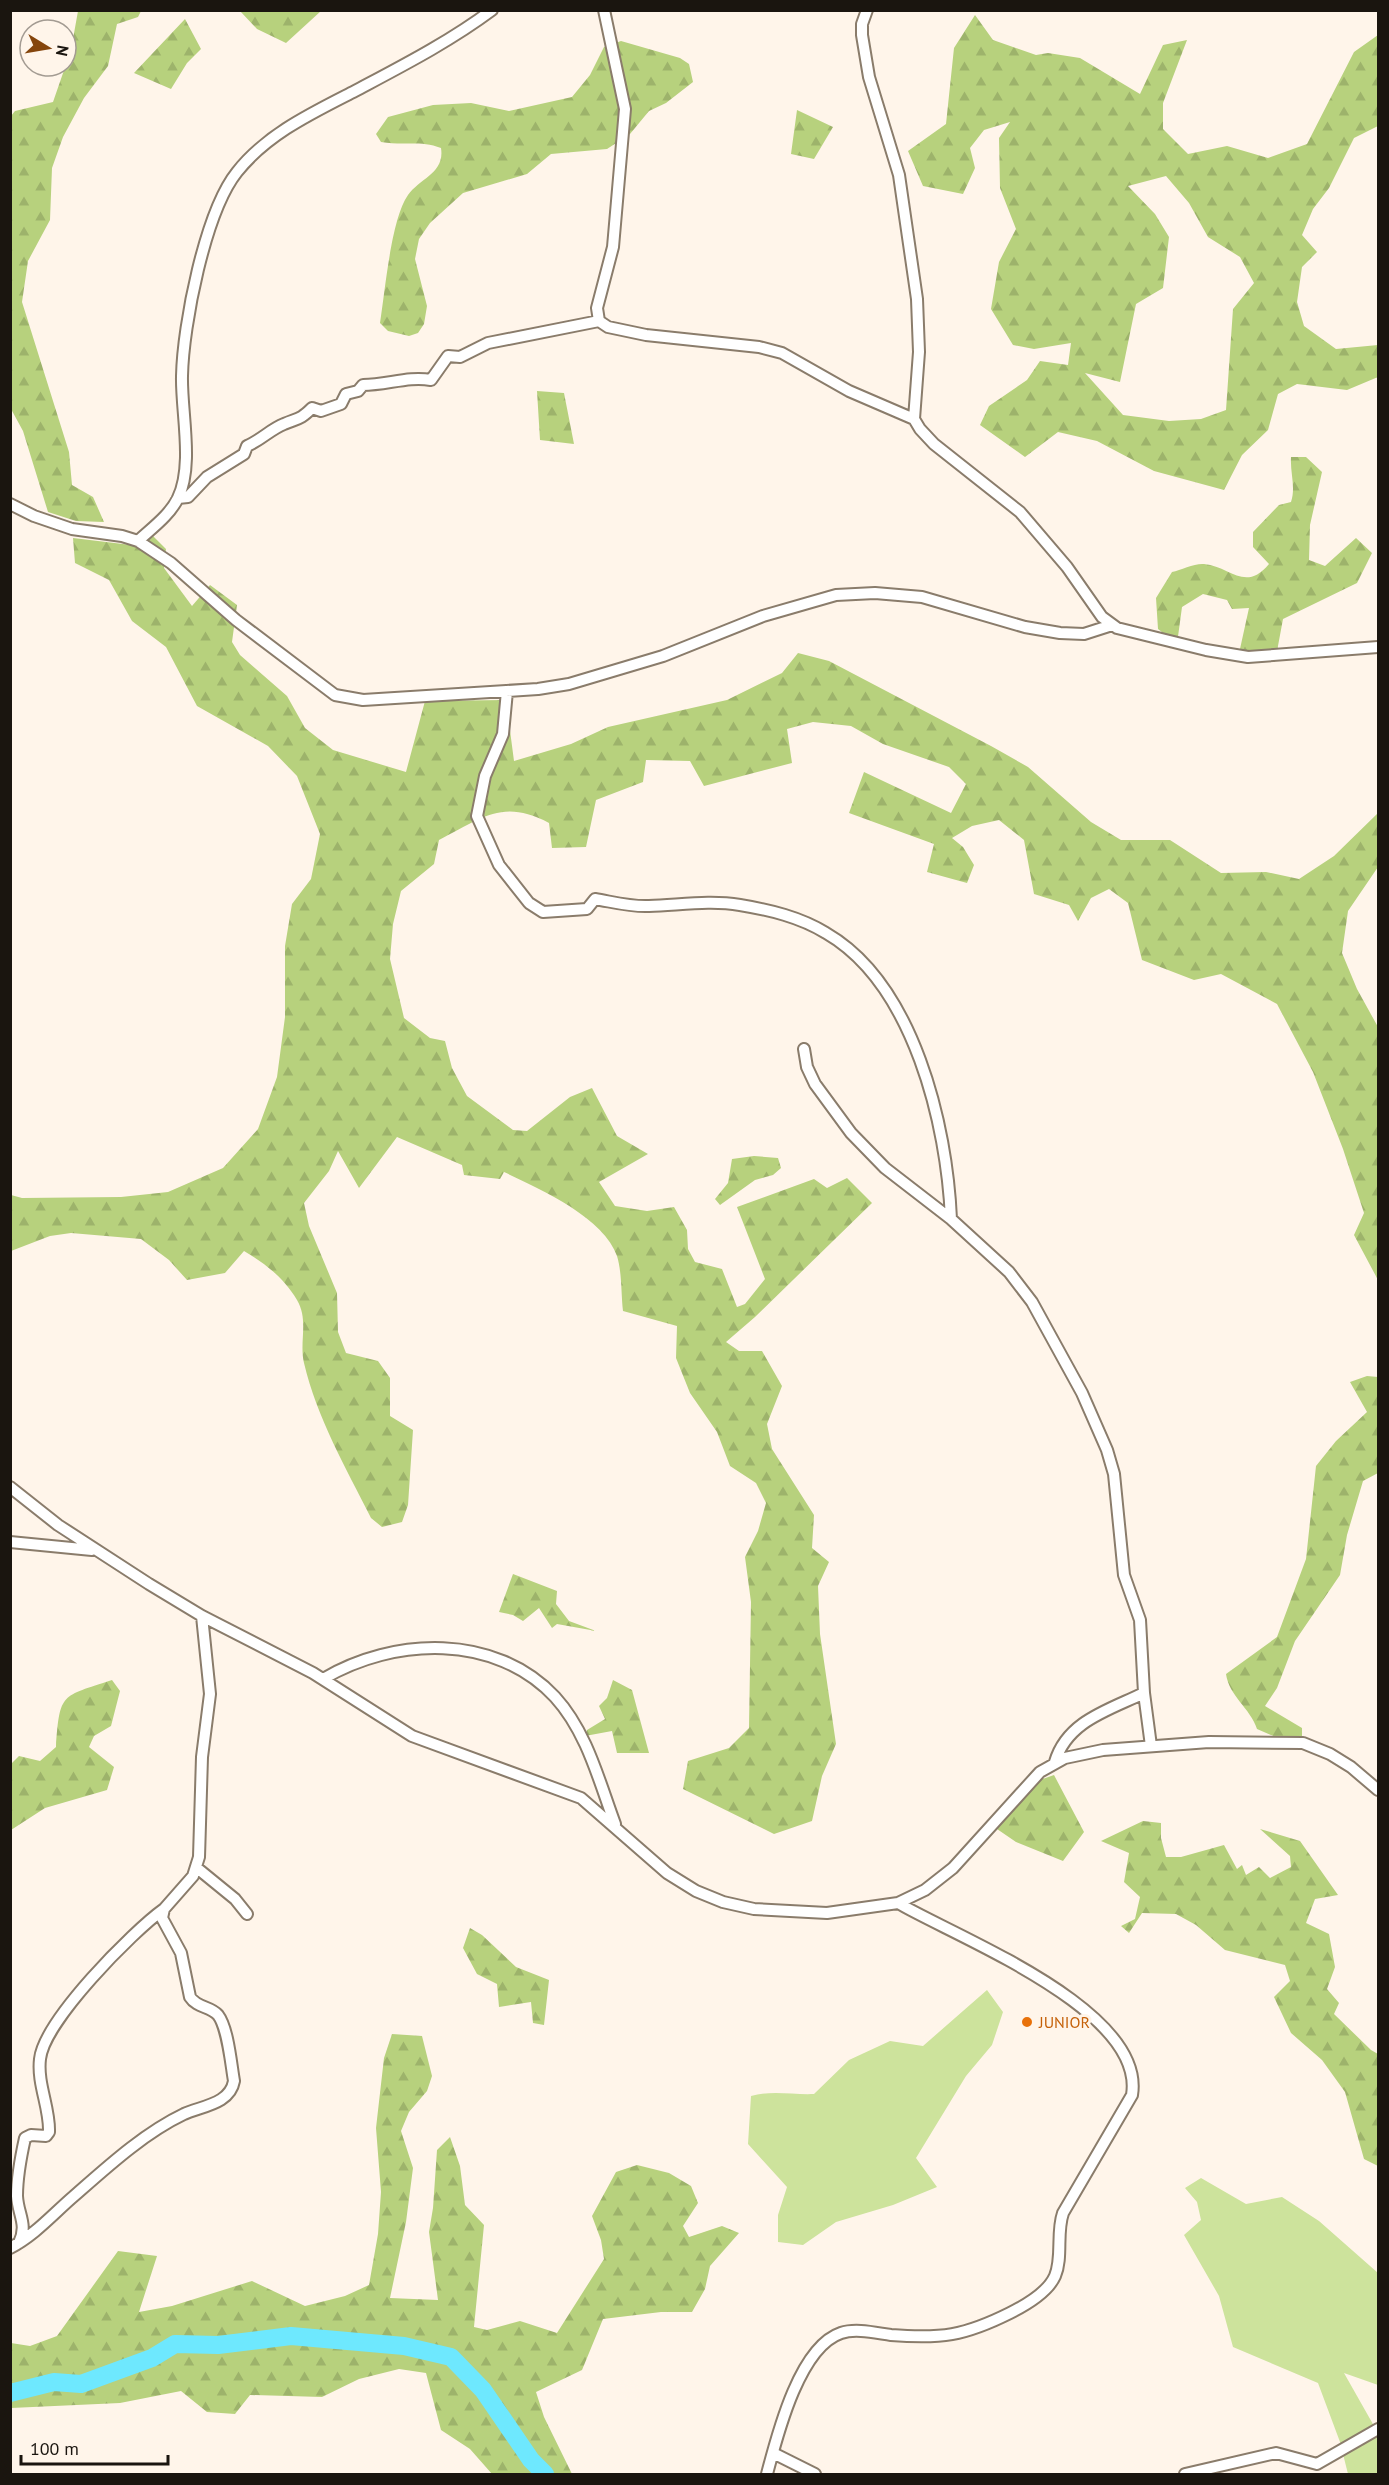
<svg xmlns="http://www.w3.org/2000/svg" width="1389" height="2485" viewBox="0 0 1389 2485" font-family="'PT Sans',sans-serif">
<defs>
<pattern id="forest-firs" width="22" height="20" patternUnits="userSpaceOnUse" patternTransform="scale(1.5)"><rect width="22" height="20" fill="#b7d17d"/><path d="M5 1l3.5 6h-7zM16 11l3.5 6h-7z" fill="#9db36b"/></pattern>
</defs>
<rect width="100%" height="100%" fill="#fff5ea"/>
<path fill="#cde39c" d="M987,1990L1003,2012L992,2045L966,2076L916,2158L937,2187L893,2205L836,2222L803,2245L778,2242V2215L787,2187L748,2144L751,2096C772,2090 793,2095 814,2094L849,2060L890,2041L923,2046Z
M1201,2178L1246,2204L1282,2197L1319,2221L1378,2273V2385L1344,2373L1378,2433V2474H1348L1340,2442L1318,2383L1233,2347L1219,2296L1184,2235L1201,2220L1197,2202L1185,2188Z"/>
<path fill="url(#forest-firs)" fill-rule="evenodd" d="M78,11H141L138,17L117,24L108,66L84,98L63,137L52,168L50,220L28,261L22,302L69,452L72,485L93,497L104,522L76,521L48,512L23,431L11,409V116L15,111L53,102L71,50Z
M240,11H321L286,43L257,29Z
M975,15L993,40L1036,55L1048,53L1080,58L1140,94L1163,45L1187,40L1163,103V129L1188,154L1227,146L1268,158L1307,144L1354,52L1378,35V126L1354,138L1329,188L1313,209L1302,235L1317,252L1302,267L1297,302L1304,326L1336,349L1378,345V377L1347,390L1297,384L1278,394L1268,430L1242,455L1224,490L1154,471L1097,441L1058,432L1025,457L980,425L989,406L1027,380L1040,361L1068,365L1071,343L1034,349L1013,345L991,309L999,262L1016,229L1000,188L999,138L1010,122L984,130L970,148L975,168L963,194L923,186L908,151L946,124L954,48ZM1166,176L1189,203L1208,237L1240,257L1254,283L1233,309L1226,410L1201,419L1169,421L1123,415L1085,373L1120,382L1136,304L1163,288L1169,237L1155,214L1128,186Z
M185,19L201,49L187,63L171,89L134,73Z
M621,41L680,58L689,64L693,82L666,103L649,111L630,134L607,149L551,154L527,174L463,193L430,223L419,239L415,259L427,306L424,324L418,333L409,336L388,331L380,323C385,292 391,219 408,195C420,178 445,173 441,148C420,140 404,146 381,142L376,134L388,117L433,105L471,103L509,111L572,97L590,75L604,47Z
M797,110L833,127L814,159L791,154Z
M537,391L564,393L574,444L540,440Z
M1291,457H1306L1322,472L1310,525L1309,560L1325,566L1356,538L1372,553L1357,583L1283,619L1275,662L1238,658L1249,608L1232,609L1227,600L1203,594L1182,607L1177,644L1158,629L1156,598L1172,572C1181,570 1195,563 1204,564C1230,566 1245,593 1269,564L1253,547V532L1279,505L1291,502C1296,487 1290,473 1291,457Z
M153,536L166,549L164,568L192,606L210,585L237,605L232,642L240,655L287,696L305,728L333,750L406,772L425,701L506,700L514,761L571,744L608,727L727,700L782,673L798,653L829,661L991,746L1028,767L1091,822L1121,840H1170L1221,873L1266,872L1299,879L1334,856L1378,813V867L1348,911L1342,953L1357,989L1378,1027V1280L1354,1235L1364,1213L1343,1149L1313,1072L1277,1004L1221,974L1194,980L1142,960L1128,903L1109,889L1091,898L1078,921L1069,905L1034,894L1024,840L999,820L972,826L952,838L963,847L974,865L967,883L927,872L934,844L849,813L864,772L951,813L966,784L949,767L883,744L851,726L813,722L787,729L792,763L704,786L690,761L646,760L643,782L596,800L586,847L552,848L549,823C502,798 481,819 439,840L434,864L401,891L393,924L390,959L404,1018L430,1038L445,1041L452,1068L467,1096L513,1130L527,1131L570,1097L592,1088L617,1136L648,1154L599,1182L615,1206L647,1211L674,1207L687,1230L688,1249L695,1262L722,1269L737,1307L745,1304L765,1279L737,1207L814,1179L827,1188L847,1178L872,1203L755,1317L726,1342L739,1351H762L782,1386L767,1424L772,1449L814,1515L812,1548L829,1562L818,1586L820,1634L836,1744L822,1776L812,1821L774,1834L683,1789L688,1761L729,1748L749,1728L751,1602L745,1557L758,1531L766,1503L756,1483L730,1466L717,1432L690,1393L676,1358L677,1326L623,1311C621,1294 622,1272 617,1256C604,1217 538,1188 504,1172L500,1179L464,1175L462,1165L397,1137L359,1188L338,1151L329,1171L304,1203L309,1226L337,1293L338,1332L346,1353L378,1361L390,1378V1416L413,1430L408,1505L402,1522L382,1527L371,1518C346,1468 317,1418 304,1363C299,1342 309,1320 297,1300C284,1278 266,1264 244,1251L225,1273L187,1280L169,1260L141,1239L71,1233L50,1236L11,1251V1195L22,1198L121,1197L168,1192L223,1168L258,1129L277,1077L285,1017V946L292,904L311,879L320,834L297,776L268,746L197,706L166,647L132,621L109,580L75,563L73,538L131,545Z
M754,1156L778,1158L781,1168L773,1175L755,1180L720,1205L715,1199L728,1183L732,1159Z
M1367,1376L1378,1377V1473L1363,1481L1347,1535L1340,1575L1295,1641L1277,1688L1265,1706L1302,1728V1736L1278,1738L1257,1729C1250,1708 1229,1696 1226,1674L1277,1637L1306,1559L1316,1466L1336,1441L1367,1412L1350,1382Z
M513,1574L557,1591L556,1604L569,1621L596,1631L557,1624L552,1628L539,1608L523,1621L513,1615L499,1612Z
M112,1680L120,1691L111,1726L94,1736L89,1747L114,1767L107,1790L45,1808L11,1830V1764L19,1756L40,1761L56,1747C60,1692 61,1697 112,1680Z
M613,1680L632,1690L649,1753H617L612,1731L585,1736L587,1730L605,1719L599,1706L607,1698Z
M1054,1775L1084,1832L1063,1861L1016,1842L997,1829L1037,1781Z
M1143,1821L1161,1823V1838L1166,1857H1181L1224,1845L1237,1869L1242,1865L1246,1875L1259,1867L1270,1878L1291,1867L1290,1856L1260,1829L1300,1841L1338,1895L1315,1899L1306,1923L1329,1934L1335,1967L1327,1989L1339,2003L1334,2014L1371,2050L1378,2054V2166L1364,2159L1345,2092L1322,2060L1291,2033L1274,1997L1290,1981L1285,1965L1225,1950L1196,1925L1176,1914L1142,1913L1129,1933L1121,1926L1135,1919L1140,1897L1124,1882L1129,1853L1101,1841Z
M470,1928L482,1935L516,1967L549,1980L544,2025L533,2023L531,2002L499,2007L497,1984L477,1974L463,1948Z
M392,2034L422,2036L432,2076L427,2091L409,2112L401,2131L413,2168L406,2222L390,2298L438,2300L429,2232L433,2208L437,2150L450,2137L460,2166L465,2205L484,2225L474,2327L487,2330L520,2321L557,2333L604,2259L601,2240L592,2216L616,2172L637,2165L669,2173L691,2186L698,2203L683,2226L689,2237L722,2226L739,2233L710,2266L705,2289L692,2312H661L603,2319L582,2370L536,2392L544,2417L572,2474H492L470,2449L441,2430L426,2373L399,2369L359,2379L322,2397L250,2395L235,2414L207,2412L181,2391L120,2403L11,2408V2343L30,2346L57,2336L118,2251L157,2256L139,2312L172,2306L252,2281L305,2306L345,2296L369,2285L378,2234L381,2192L376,2128L384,2058Z"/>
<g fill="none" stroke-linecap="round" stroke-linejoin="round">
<path stroke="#6ee8fe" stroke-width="18" d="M10,2393L54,2382L81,2384L152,2358L175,2344L218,2345L291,2336L404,2346L451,2357L483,2390L531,2460L545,2474"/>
<g stroke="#8a7c6b" stroke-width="14">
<path id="minor" d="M604,10L625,109L613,247L597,308L599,321L608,327L646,335L759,347L782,353L849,391L914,419
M867,10L862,24V35L869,77L899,175L917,299L919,352L914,419L920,429L934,444L1020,512L1067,567L1102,617L1117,628L1206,650L1248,657L1378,647
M178,498L188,497L207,477L244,454L247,446C261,440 271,429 284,424C298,418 300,420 312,408L321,411L341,404L346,394L358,391L363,385C387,385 408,376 431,380L448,356L460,357L488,343L599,321
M10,504L34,516L72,529L122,536L138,541L171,563L236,620L335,695L363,700L538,689L569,684L663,656L763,616L836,595L875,593L922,597L1025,627L1060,633L1084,634L1112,625
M138,541C152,528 170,515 178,498C194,465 181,411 182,376C183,325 205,212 237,172C267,134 312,113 355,91C402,66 449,42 492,10
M507,691L503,734L485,776L477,816L499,865L529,903L543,912L587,909L595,899C613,902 631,907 649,906C680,905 710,900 740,905C770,910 800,917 826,933C914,984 947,1125 951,1219
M804,1049L807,1067L815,1084L851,1133L885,1168L951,1219L1009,1272L1032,1302L1082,1393L1107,1450L1114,1474L1124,1575L1140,1620L1144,1693L1151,1746
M10,1487L58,1525L149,1584L202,1616L313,1673L412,1736L581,1798L667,1873L696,1891L723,1902L754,1909L827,1913L898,1903L925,1890L953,1868L1040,1772L1065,1758L1103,1750L1209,1742L1303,1743L1330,1754L1351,1767L1378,1790
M10,1542L92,1550
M323,1679C394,1637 495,1633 555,1697C587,1732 599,1781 615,1824
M1055,1762C1067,1721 1109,1710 1144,1693
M197,1868L235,1899L247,1914
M19,2243C28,2224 18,2215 17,2196C17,2178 21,2156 25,2138L31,2135L46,2136L49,2132C50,2108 37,2084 40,2059C44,2021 132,1932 164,1909
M10,2248C35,2235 53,2214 74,2196C107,2167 144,2133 184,2114C202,2106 230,2104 234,2081C231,2064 228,2028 218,2015C210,2006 197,2008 190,1997L181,1953L162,1918L164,1909L193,1876L199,1857L202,1757L210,1694L202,1616
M773,2453L815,2474
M767,2474C777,2436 799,2347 841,2333C856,2328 876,2333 891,2335C941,2339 964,2336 1010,2313C1024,2306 1048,2292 1055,2276C1063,2257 1056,2233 1063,2213L1132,2095C1146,2010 958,1938 898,1903
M1185,2474L1276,2453L1317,2464L1378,2429"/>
</g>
<use href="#minor" stroke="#fff" stroke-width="10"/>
</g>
<circle fill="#e8710a" stroke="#fff5ea" stroke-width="2" cx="1027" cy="2022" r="6"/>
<g text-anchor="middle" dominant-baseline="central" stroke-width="6" stroke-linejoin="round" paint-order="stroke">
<g font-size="16" fill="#c56008" stroke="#fff5ea" text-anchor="start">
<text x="1039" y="2022">JUNIOR</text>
</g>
</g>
<rect width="1389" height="2485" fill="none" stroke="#1a150f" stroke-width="24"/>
<g transform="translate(48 48) rotate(101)"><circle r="28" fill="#fff5ea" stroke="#a39b92" stroke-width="1.5"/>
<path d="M0-4.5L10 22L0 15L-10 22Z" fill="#85450c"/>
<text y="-9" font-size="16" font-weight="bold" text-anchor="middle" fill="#1a150f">N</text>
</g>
<path d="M21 2455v9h147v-9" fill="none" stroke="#1a150f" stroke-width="3"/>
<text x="30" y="2455" font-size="18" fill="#1a150f" stroke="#fff5ea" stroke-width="4.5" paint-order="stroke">100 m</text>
</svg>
